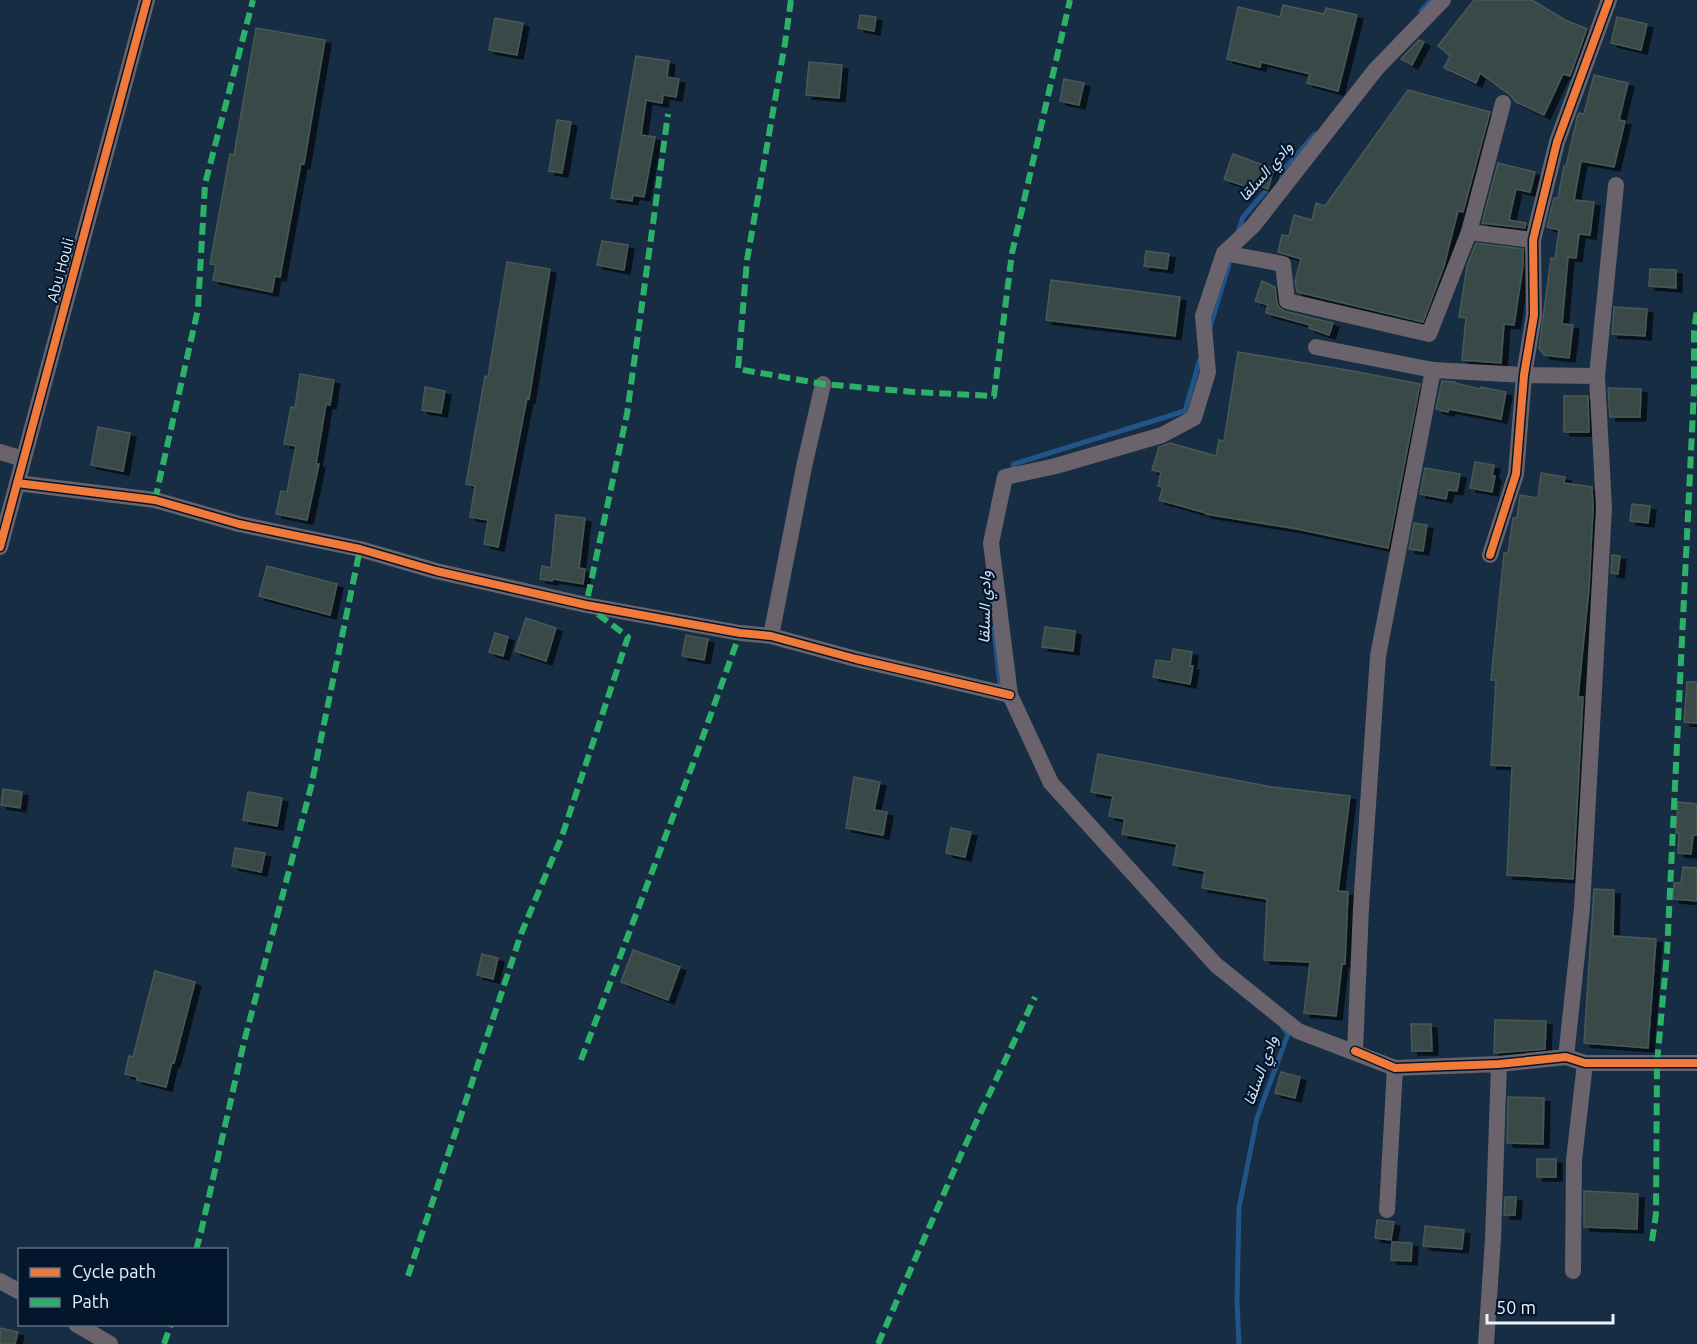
<svg xmlns="http://www.w3.org/2000/svg" width="1697" height="1344" viewBox="0 0 1697 1344" font-family="Ubuntu,Vazirmatn,sans-serif">
<defs>
<filter id="shadow"><feDropShadow dx="6" dy="4" stdDeviation="0" flood-color="#0009"/></filter>
</defs>
<rect width="100%" height="100%" fill="#162d43"/>
<g fill="none" stroke-linecap="round" stroke-linejoin="round">
<path stroke="#235488" stroke-width="5" d="M1421,11L1431,0
M1238,232L1243,217L1315,134
M1210,327L1230,261
M1012,473L1014,464L1185,411L1200,359
M994,628L1000,686L1002,690
M1239,1344L1237,1301L1239,1208L1257,1118L1288,1034L1283,1028"/>
</g>
<path fill="#394946" stroke="#495957" stroke-width="1.5" filter="url(#shadow)" d="M1474,0H1532L1565,20L1587,29L1570,76L1563,74L1544,115L1516,102L1510,95L1480,73L1476,83L1444,68L1450,56L1438,46Z
M1283,5L1324,14L1326,8L1357,15L1338,91L1307,83L1310,74L1261,62L1260,67L1227,59L1238,7L1280,17Z
M860,15L876,17L874,31L858,28Z
M1617,17L1647,24L1641,50L1611,43Z
M495,18L523,23L517,55L489,50Z
M256,28L325,40L304,164L301,163L280,277L275,276L272,292L213,280L216,265L210,264L230,154L234,155Z
M1419,40L1424,42L1412,65L1401,59Z
M636,56L669,61L667,77L679,79L676,97L663,95L662,103L646,100L641,135L655,137L644,197L633,195L632,201L611,198Z
M809,62L842,65L839,98L806,95Z
M1594,75L1628,83L1619,120L1625,121L1614,167L1581,161L1574,200L1594,202L1590,235L1579,234L1576,258L1568,257L1562,324L1573,325L1569,358L1544,355L1539,348L1551,258L1555,259L1559,230L1547,227L1554,198H1558L1564,166H1566L1577,118L1579,113L1584,114Z
M1064,79L1084,83L1079,105L1060,101Z
M1408,90L1490,112L1463,212L1458,211L1444,266L1423,322L1297,292L1295,281L1301,259L1278,252L1282,235L1289,236L1294,215L1312,220L1316,203L1325,206Z
M557,120L571,122L562,173L549,171Z
M1233,154L1274,169L1268,189L1252,183L1250,188L1224,179Z
M1498,163L1535,172L1530,192L1516,189L1509,220L1526,223L1525,228L1482,223Z
M602,241L628,245L624,270L597,265Z
M1476,243L1523,249V266L1514,325L1504,324L1501,363L1462,360L1466,318L1459,317L1467,266Z
M1146,251L1169,254L1167,269L1144,266Z
M507,262L550,269L529,399L527,398L498,547L484,544L488,520L470,517L475,486L466,484L485,376L488,377Z
M1650,269L1676,270V288L1649,286Z
M1051,280L1180,297L1175,336L1046,320Z
M1262,281L1275,287L1277,303L1279,307L1284,311L1333,323L1329,335L1309,328L1310,325L1266,313L1268,305L1255,301Z
M1614,307L1647,309L1645,336L1612,334Z
M1238,352L1353,371L1420,384L1388,548L1297,529L1206,514V513L1159,500L1163,487L1158,486L1161,472L1152,470L1159,447L1170,443L1216,456L1219,440L1224,441Z
M300,374L334,380L330,405L326,404L316,464H319L307,520L276,514L281,491L287,492L296,446L284,444L291,407L295,408Z
M1442,381L1455,382V383L1480,389L1481,387L1506,392L1501,419L1449,409L1448,412L1436,409Z
M425,387L445,391L441,413L422,410Z
M1608,388L1641,389L1640,417H1610Z
M1564,396H1588L1589,432H1564Z
M98,427L130,433L123,471L91,465Z
M1475,462L1494,465L1492,476H1495L1492,492L1470,488Z
M1425,468L1460,474L1457,491L1448,490L1446,499L1420,494Z
M1541,473L1565,477L1564,483L1592,487L1593,508L1589,588L1578,697H1583L1573,879L1507,875L1512,766L1491,765L1496,680H1491L1504,553H1508L1513,518H1517L1520,495L1538,498Z
M1632,504L1650,506L1648,523L1630,521Z
M556,515L585,518L579,568L585,569L583,584L553,579L552,581L540,579L542,566L551,568Z
M1414,523L1427,525L1423,551L1409,549Z
M1612,555L1620,556L1618,574L1611,573Z
M267,566L337,584L330,615L259,596Z
M526,618L556,628L546,661L515,651Z
M1045,627L1075,631L1073,651L1042,647Z
M495,633L508,637L503,656L489,652Z
M686,635L708,639L704,660L682,656Z
M1173,649L1192,652L1190,666H1193L1190,684L1153,677L1156,660L1171,662Z
M1687,682H1697V723L1684,722Z
M1098,754L1272,787L1350,796L1338,891L1348,892L1345,964H1342L1336,1016L1304,1013L1310,962L1264,960L1267,899L1202,888L1205,871L1173,865L1177,844L1122,834L1125,819L1109,816L1113,796L1091,792Z
M854,777L880,782L874,810L887,812L883,835L846,828Z
M3,789L22,792L20,808L1,805Z
M248,792L282,798L277,826L243,820Z
M1678,802L1697,804V835H1693L1691,854L1678,853L1679,833H1676Z
M951,828L971,832L965,857L946,853Z
M235,848L265,853L261,872L232,866Z
M1683,867L1697,868V901L1673,899L1674,883H1681Z
M1594,889L1614,890L1613,936L1656,939L1648,1048L1584,1043Z
M633,950L680,967L668,1000L621,982Z
M482,954L498,958L493,979L477,975Z
M155,971L195,982L174,1063L172,1062L166,1087L137,1080V1077L125,1074L129,1056L133,1057Z
M1495,1020L1546,1021L1545,1049L1494,1053Z
M1411,1024H1431L1432,1051H1412Z
M1281,1072L1300,1077L1295,1098L1275,1093Z
M1508,1097L1544,1098L1543,1144L1507,1143Z
M1537,1159H1556V1177H1537Z
M1584,1191L1638,1194L1637,1229L1584,1227Z
M1505,1197H1516L1515,1215H1504Z
M1377,1220L1394,1222L1391,1240L1375,1238Z
M1425,1226L1464,1230L1462,1249L1423,1246Z
M1392,1242L1412,1243L1411,1261L1391,1260Z
M0,1328L18,1332L15,1344H0Z"/>
<g fill="none" stroke-linecap="round" stroke-linejoin="round">
<path stroke="#6a636b" stroke-width="16" d="M1443,0L1376,69L1253,226L1224,253L1203,316L1208,372L1194,418L1162,435L1056,466L1005,477L991,543L1010,695L1051,783L1216,965L1298,1031L1395,1068L1499,1064L1566,1057L1585,1063H1697
M1469,232L1533,240
M1224,253L1283,264L1287,301L1429,334L1469,232L1503,103
M1316,347L1433,370L1524,375L1597,376
M0,452L23,459
M17,483L155,500L239,524L360,549L436,571L586,605L740,633L771,636L856,659L1010,695
M0,547L147,0
M1490,555L1516,474L1524,375L1534,315L1533,240L1557,142L1609,0
M771,636L804,467L823,384
M1355,1051L1361,908L1378,656L1433,370
M1566,1057L1582,908L1604,508L1597,376L1616,185
M1387,1210L1395,1068
M1573,1271L1574,1160L1585,1063
M0,1281L20,1292
M76,1324L110,1344
M1486,1344L1493,1239L1499,1064"/>
<path stroke="#2db169" stroke-width="6" stroke-dasharray="12 6" stroke-linecap="butt" d="M791,0L785,43L747,260L738,369L823,384L914,392L994,396L1012,253L1070,0
M155,500L198,309L205,184L253,0
M581,1060L697,753L740,633
M1652,1241L1656,1214L1657,1063L1667,953L1694,389V332L1697,309
M196,1250L201,1232L244,1042L311,787L360,549
M408,1276L521,934L562,836L628,637L586,605L627,414L668,114
M164,1344L171,1324
M878,1344L963,1150L1035,997"/>
<g stroke="#02162d" stroke-width="11">
<path id="cycleway" d="M17,483L155,500L239,524L360,549L436,571L586,605L740,633L771,636L856,659L1010,695
M0,547L147,0
M1490,555L1516,474L1524,375L1534,315L1533,240L1557,142L1609,0
M1355,1051L1395,1068L1499,1064L1566,1057L1585,1063H1697"/>
</g>
<use href="#cycleway" stroke="#f17a3a" stroke-width="8"/>
</g>
<g text-anchor="middle" dominant-baseline="central" stroke-width="4.5" stroke-linejoin="round" paint-order="stroke">
<g font-size="15" fill="#edf3fa" stroke="#02162d">
<text transform="translate(60 270) rotate(-75)">Abu Houli</text>
</g>
<g font-size="16" font-style="italic" fill="#d1dfef" stroke="#02162d">
<text transform="translate(1265 171) rotate(-49)">وادي السلقا</text>
<text transform="translate(984 607) rotate(-89)">وادي السلقا</text>
<text transform="translate(1260 1070) rotate(-70)">وادي السلقا</text>
</g>
</g>
<rect x="18" y="1248" width="210" height="78" fill="#02162d" stroke="#606e7f" stroke-width="1.5"/>
<rect x="30" y="1268" width="30" height="9" fill="#f17a3a" stroke="#606e7f" stroke-width="1.5"/>
<text x="72" y="1278" font-size="18" fill="#edf3fa">Cycle path</text>
<rect x="30" y="1298" width="30" height="9" fill="#2db169" stroke="#606e7f" stroke-width="1.5"/>
<text x="72" y="1308" font-size="18" fill="#edf3fa">Path</text>
<path d="M1487 1314v9h126v-9" fill="none" stroke="#edf3fa" stroke-width="3"/>
<text x="1496" y="1314" font-size="18" fill="#edf3fa" stroke="#02162d" stroke-width="4.5" paint-order="stroke">50 m</text>
</svg>
